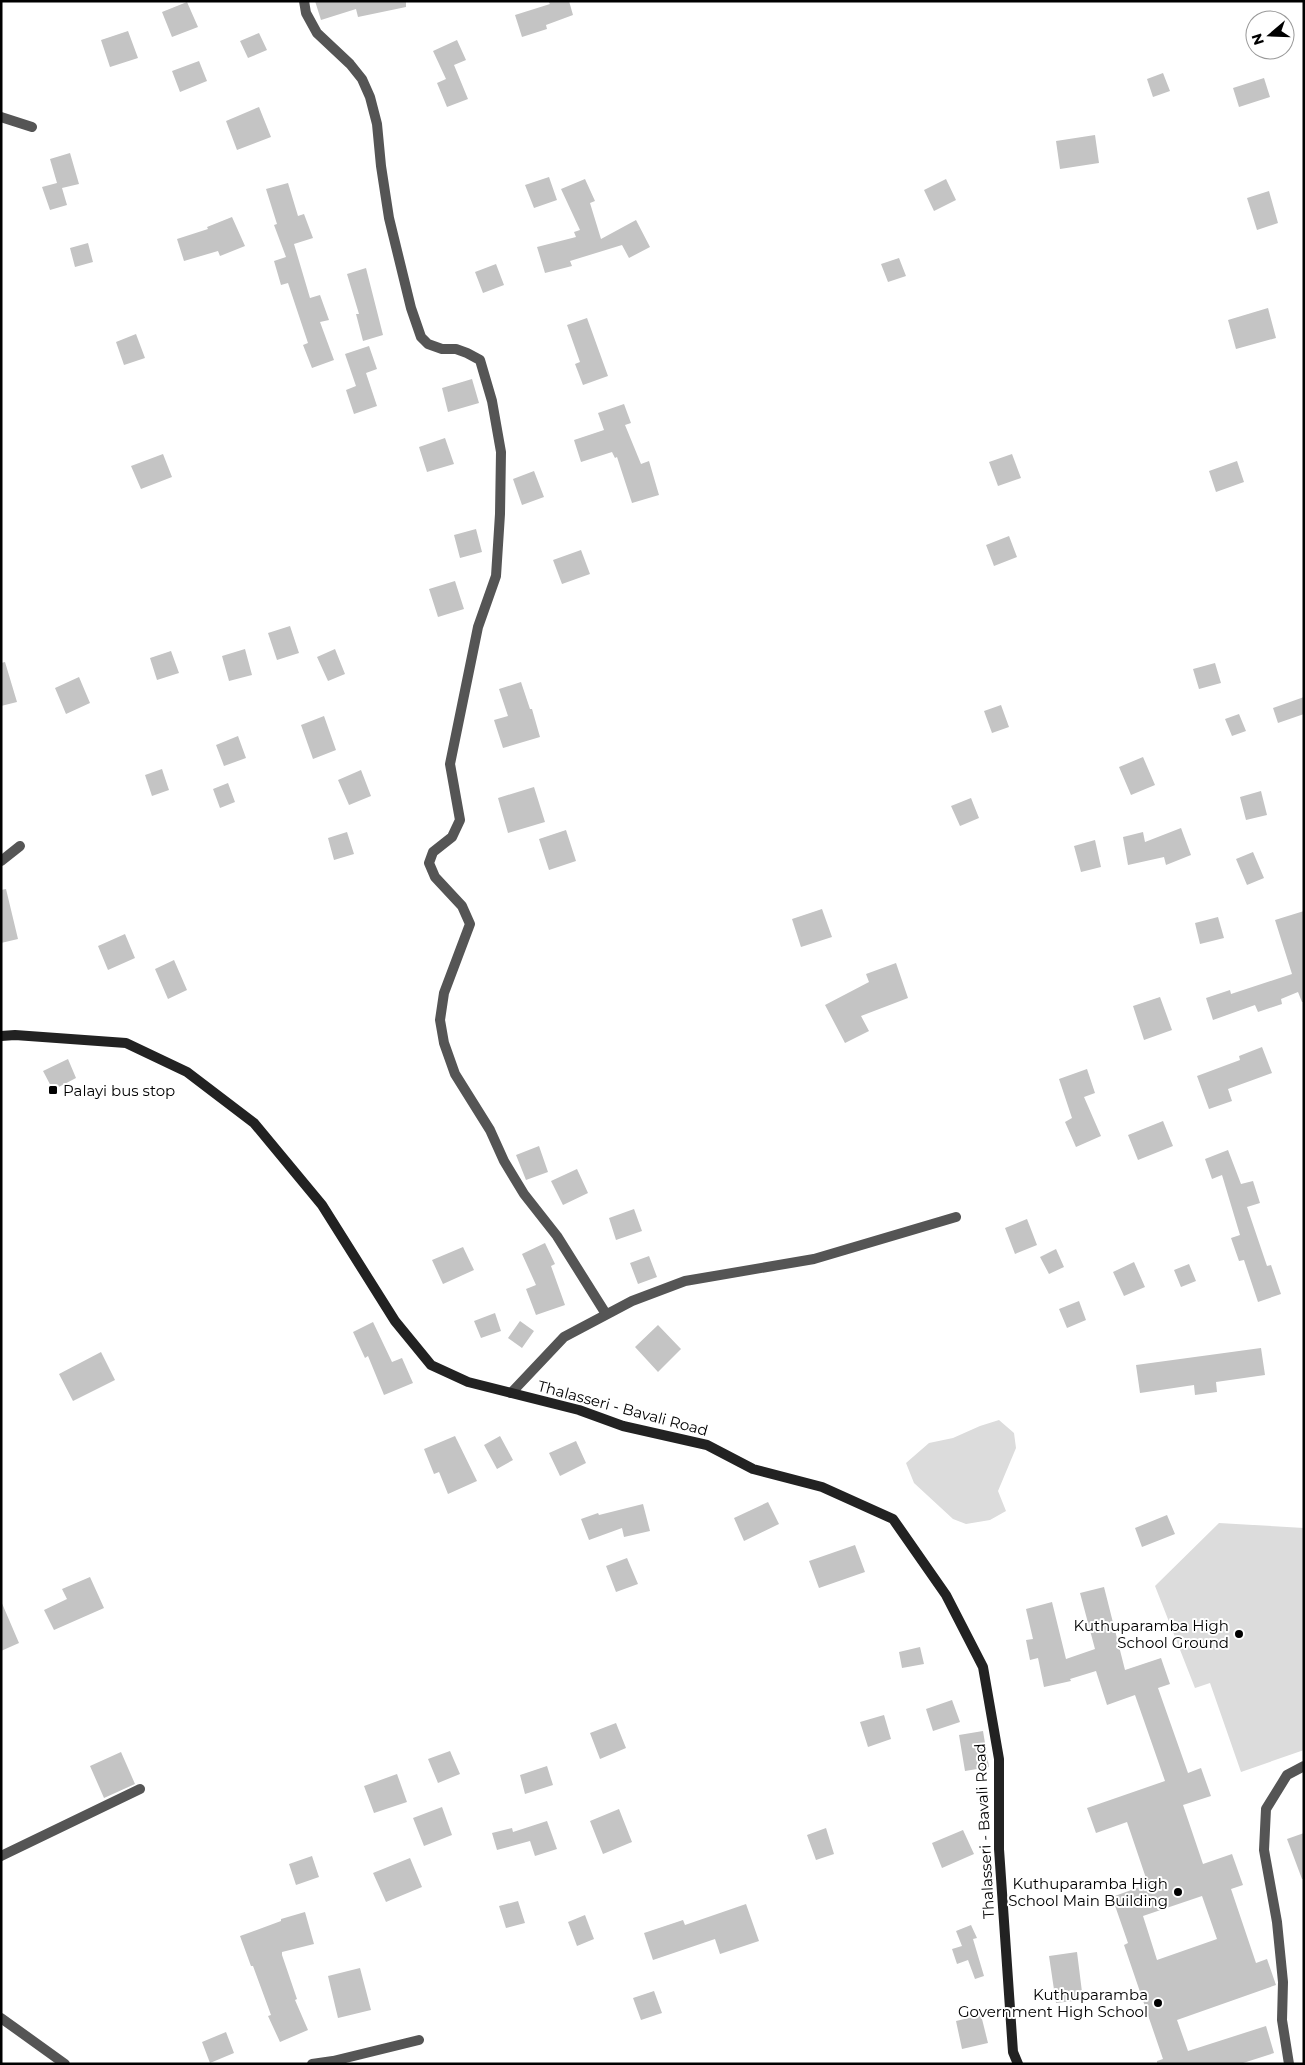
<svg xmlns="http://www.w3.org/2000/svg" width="1305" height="2065" viewBox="0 0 1305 2065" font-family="Montserrat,sans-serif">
<rect width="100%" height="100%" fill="#fff"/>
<path fill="#dcdcdc" d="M999,1420L1014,1433L1016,1448L998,1491L1006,1511L990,1520L966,1524L953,1519L914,1483L906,1463L929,1443L953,1438L980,1426Z
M1219,1523L1304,1528V1750L1241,1772L1210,1683L1195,1688L1155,1586Z"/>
<path fill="#c4c4c4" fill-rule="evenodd" d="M315,1H406V7L358,17L356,9L321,20Z
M548,1H569L573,15L546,25L547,29L522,37L515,15L550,4Z
M187,2L198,27L172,37L162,12Z
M128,31L138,58L110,67L101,40Z
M259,33L267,50L248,58L240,41Z
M457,40L466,60L454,65L468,99L447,107L437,83L446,79L433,51Z
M199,61L207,81L180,92L172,71Z
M1163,73L1170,91L1153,97L1147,79Z
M1264,78L1270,97L1239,107L1233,88Z
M259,107L271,137L237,150L226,121Z
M1095,135L1099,163L1060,169L1056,141Z
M70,153L79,184L62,188L67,205L50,210L42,187L57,183L50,159Z
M549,177L557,200L534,208L525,185Z
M585,179L595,201L590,203L601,239L636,220L650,247L629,258L622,245L570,261L572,266L545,273L537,247L576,237L574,232L580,230L561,189Z
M946,179L956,200L934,211L924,190Z
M288,183L298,216L304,214L313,238L294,244L310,298L320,295L329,320L320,322L334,360L312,368L303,345L308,343L288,283L281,285L274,261L286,257L274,225L277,224L266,189Z
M1269,191L1278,223L1257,230L1247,198Z
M232,217L245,246L220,256L218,251L184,261L177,239L208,229L207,227Z
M88,243L93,262L75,267L70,248Z
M899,258L906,276L888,282L881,264Z
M496,264L504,285L483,293L475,272Z
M366,268L383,335L363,341L356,314H359L347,274Z
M1268,308L1276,338L1236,349L1228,320Z
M587,318L608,376L583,385L575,364L580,362L567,325Z
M136,334L145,358L124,365L116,342Z
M369,346L377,369L366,373L377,406L354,414L346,390L356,386L345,354Z
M472,379L479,403L448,412L442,388Z
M624,404L631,423L625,425L641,464L649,461L659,495L632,503L617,457L615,458L612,452L581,462L574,440L604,430L598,413Z
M445,438L454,464L427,472L419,447Z
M163,454L172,477L141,489L131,466Z
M1012,454L1021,478L998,486L989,462Z
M1237,461L1244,482L1216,492L1209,471Z
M534,471L544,497L522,505L513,479Z
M476,529L482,552L460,558L454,535Z
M1009,536L1017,557L994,566L986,545Z
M581,550L590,574L562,584L553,560Z
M455,581L464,609L438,617L429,589Z
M290,626L299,653L277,660L268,633Z
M245,649L252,675L229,681L222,656Z
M335,649L345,674L328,681L317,657Z
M171,651L179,673L157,680L150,658Z
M5,662L17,702L1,706V663Z
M1215,663L1221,683L1199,689L1193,669Z
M79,677L90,703L66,714L55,688Z
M521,682L530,709H532L540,737L503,748L494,720L508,716L499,689Z
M1304,697V714L1278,723L1273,708Z
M1001,705L1009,727L992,733L984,711Z
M1239,714L1246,731L1232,736L1225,719Z
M324,716L336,750L313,759L301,725Z
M238,736L246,758L224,766L216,745Z
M1143,757L1155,785L1131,795L1119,767Z
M162,769L169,790L152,796L145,775Z
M361,770L371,796L349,805L338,780Z
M228,783L235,802L220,808L213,789Z
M534,787L545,822L508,833L498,798Z
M1261,791L1267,815L1246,820L1240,797Z
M971,798L979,818L960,826L951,806Z
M1181,828L1191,855L1166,865L1164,857L1128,865L1123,837L1143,832L1145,842Z
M566,830L576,861L549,870L539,839Z
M347,832L354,854L334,860L328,838Z
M1095,840L1101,867L1081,872L1074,846Z
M1253,852L1264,878L1247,885L1236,859Z
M6,889L18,939L1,943V890Z
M822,909L832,937L801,947L792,919Z
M1304,911V1002H1302L1298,992L1281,999L1282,1004L1258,1012L1255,1005L1213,1020L1206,998L1230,990L1231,994L1292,974L1275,920Z
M1218,917L1224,938L1200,944L1195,923Z
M125,934L135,958L108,970L98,946Z
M174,960L187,990L168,999L155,969Z
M896,963L908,998L861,1016L869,1031L845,1043L825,1005L869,982L866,974Z
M1160,997L1172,1030L1144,1040L1133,1006Z
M1262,1047L1272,1073L1228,1089L1232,1101L1209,1109L1197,1076L1240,1060L1239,1056Z
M68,1059L76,1078L53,1090L43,1071Z
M1087,1069L1095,1093L1084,1097L1101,1136L1076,1147L1065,1122L1072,1118L1059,1079Z
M1163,1121L1173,1146L1138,1160L1128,1135Z
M539,1146L548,1172L526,1180L516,1155Z
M1228,1150L1241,1184L1253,1181L1260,1203L1247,1207L1267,1266L1271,1265L1281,1294L1258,1302L1244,1260L1239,1261L1231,1238L1240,1235L1222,1175L1212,1179L1205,1159Z
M577,1169L588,1193L563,1205L551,1181Z
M634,1209L642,1231L616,1240L609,1218Z
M1027,1219L1037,1245L1015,1254L1005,1228Z
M545,1243L555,1264L551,1266L565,1305L536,1315L526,1289L536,1285L522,1254Z
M463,1247L474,1270L443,1284L432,1260Z
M1056,1249L1064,1267L1049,1274L1040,1257Z
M649,1256L657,1277L638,1284L630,1263Z
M1134,1262L1145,1287L1124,1296L1113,1272Z
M1189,1264L1196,1281L1181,1287L1174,1270Z
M1079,1301L1086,1320L1067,1328L1059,1309Z
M495,1313L501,1331L481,1338L474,1321Z
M520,1321L534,1331L522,1348L508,1338Z
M373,1322L392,1362L402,1358L413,1383L384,1395L368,1356L365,1358L353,1332Z
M658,1325L681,1349L658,1372L635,1347Z
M1261,1348L1265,1375L1216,1382L1217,1392L1195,1395L1194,1385L1140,1393L1136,1365Z
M101,1352L115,1380L73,1401L59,1374Z
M455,1436L477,1481L448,1494L439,1472L434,1474L424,1449Z
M500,1436L513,1460L497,1469L484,1445Z
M576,1441L586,1463L560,1476L549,1453Z
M768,1502L779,1524L744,1541L734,1518Z
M643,1504L650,1531L624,1537L622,1528L589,1540L581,1519L598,1513L599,1515Z
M1167,1515L1175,1534L1142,1547L1135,1528Z
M855,1545L865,1572L819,1588L809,1561Z
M627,1558L638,1584L616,1592L606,1566Z
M90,1577L104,1608L54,1630L44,1610L67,1599L62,1589Z
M1104,1587L1125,1670L1161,1658L1170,1684L1158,1688L1188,1773L1201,1768L1211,1796L1183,1805L1203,1864L1232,1854L1243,1885L1231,1889L1256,1963L1267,1959L1276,1985L1177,2020L1188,2051L1266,2026L1274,2053L1240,2064H1157V2061L1163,2059L1124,1945L1128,1943L1112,1897L1148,1884L1127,1822L1096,1833L1087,1808L1165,1781L1135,1695L1107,1705L1096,1671L1070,1679L1071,1681L1044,1687L1038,1658L1030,1660L1026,1640L1033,1639L1026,1609L1052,1602L1066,1659L1095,1649L1080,1593ZM1202,1896L1217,1939L1157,1960L1143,1916Z
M1,1601L19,1643L1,1651Z
M920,1647L924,1664L902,1668L899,1652Z
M952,1700L960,1722L933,1731L926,1709Z
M884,1715L891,1739L868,1747L860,1722Z
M616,1723L626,1748L600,1759L590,1733Z
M983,1731L989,1767L965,1771L959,1735Z
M450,1751L460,1774L438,1783L428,1759Z
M121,1752L135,1784L104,1798L90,1766Z
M547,1766L553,1785L525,1794L520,1775Z
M397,1774L407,1802L374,1813L364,1786Z
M442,1807L452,1835L424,1846L413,1818Z
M619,1809L632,1842L603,1854L590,1821Z
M547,1821L557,1849L535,1856L530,1841L497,1850L492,1833L512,1828L513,1832Z
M826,1828L834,1854L816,1860L807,1835Z
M963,1830L974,1854L942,1868L932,1843Z
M1304,1833V1879H1302L1287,1839Z
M312,1856L319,1877L296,1885L289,1864Z
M410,1858L422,1887L386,1902L373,1873Z
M518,1901L525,1923L506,1928L499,1906Z
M746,1904L759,1941L720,1954L715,1939L653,1960L644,1933L683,1920L685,1925Z
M305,1912L314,1944L282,1952V1955L297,1999L295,2000L308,2030L280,2042L268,2016L271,2015L253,1966H251L240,1936L281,1921V1919Z
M585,1915L594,1939L577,1946L568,1922Z
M971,1925L977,1938L973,1939L984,1976L975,1979L968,1960L957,1964L952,1949L962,1946L956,1931Z
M1077,1952L1083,2000L1056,2003L1049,1956Z
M360,1968L371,2010L338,2018L328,1976Z
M654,1991L662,2013L641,2020L633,1998Z
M981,2015L988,2043L962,2049L956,2021Z
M226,2032L234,2053L210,2063L202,2042Z"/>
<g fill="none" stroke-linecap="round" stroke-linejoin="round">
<path stroke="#555" stroke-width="10" d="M304,1L306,13L317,33L350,64L362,79L370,97L377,124L381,166L389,218L411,308L421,337L428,344L442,349H456L467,353L480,360L492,401L501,452L500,514L496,576L478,627L450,764L460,820L452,837L433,852L429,863L435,877L462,906L470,924L444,993L440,1020L444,1043L455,1074L490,1130L504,1161L524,1194L557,1236L606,1314
M1,117L32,127
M1,861L20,846
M511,1393L564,1337L632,1301L685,1281L814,1259L956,1217
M1,1856L140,1789
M1,2018L65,2064
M312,2064L333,2061L419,2040
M1289,2064L1282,2020L1283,1982L1277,1922L1264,1850L1266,1809L1287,1775L1304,1766"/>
<path stroke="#222" stroke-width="10" d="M1,1036L15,1035L126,1043L187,1072L254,1123L322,1205L395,1321L431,1365L468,1382L579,1410L623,1426L707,1445L753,1469L822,1487L893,1519L946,1595L983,1667L999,1759V1849L1013,2052L1018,2064"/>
</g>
<g fill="#000" stroke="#fff" stroke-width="2">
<rect x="48" y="1085" width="10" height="10" rx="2.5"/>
<circle cx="1239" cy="1634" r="5"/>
<circle cx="1178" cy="1892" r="5"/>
<circle cx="1158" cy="2003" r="5"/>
</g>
<g text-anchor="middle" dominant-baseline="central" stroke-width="4" stroke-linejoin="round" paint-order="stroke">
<g font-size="15" fill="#000" stroke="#fff" text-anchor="end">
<text x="63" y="1090" text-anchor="start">Palayi bus stop</text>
<text x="1229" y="1625">Kuthuparamba High<tspan x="1229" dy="17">School Ground</tspan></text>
<text x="1168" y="1883">Kuthuparamba High<tspan x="1168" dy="17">School Main Building</tspan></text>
<text x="1148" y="1994">Kuthuparamba<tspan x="1148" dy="17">Government High School</tspan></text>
</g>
<g font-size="15" fill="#000" stroke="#fff">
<text transform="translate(623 1408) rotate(15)">Thalasseri - Bavali Road</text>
<text transform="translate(984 1831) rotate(-93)">Thalasseri - Bavali Road</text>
</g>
</g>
<rect width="1305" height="2065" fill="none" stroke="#000000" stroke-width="5"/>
<g transform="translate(1270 35) rotate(251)"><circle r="24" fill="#ffffff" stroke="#999999"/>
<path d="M0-4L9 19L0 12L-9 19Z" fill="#000000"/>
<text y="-8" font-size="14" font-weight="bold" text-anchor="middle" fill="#000000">N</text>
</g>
</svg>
